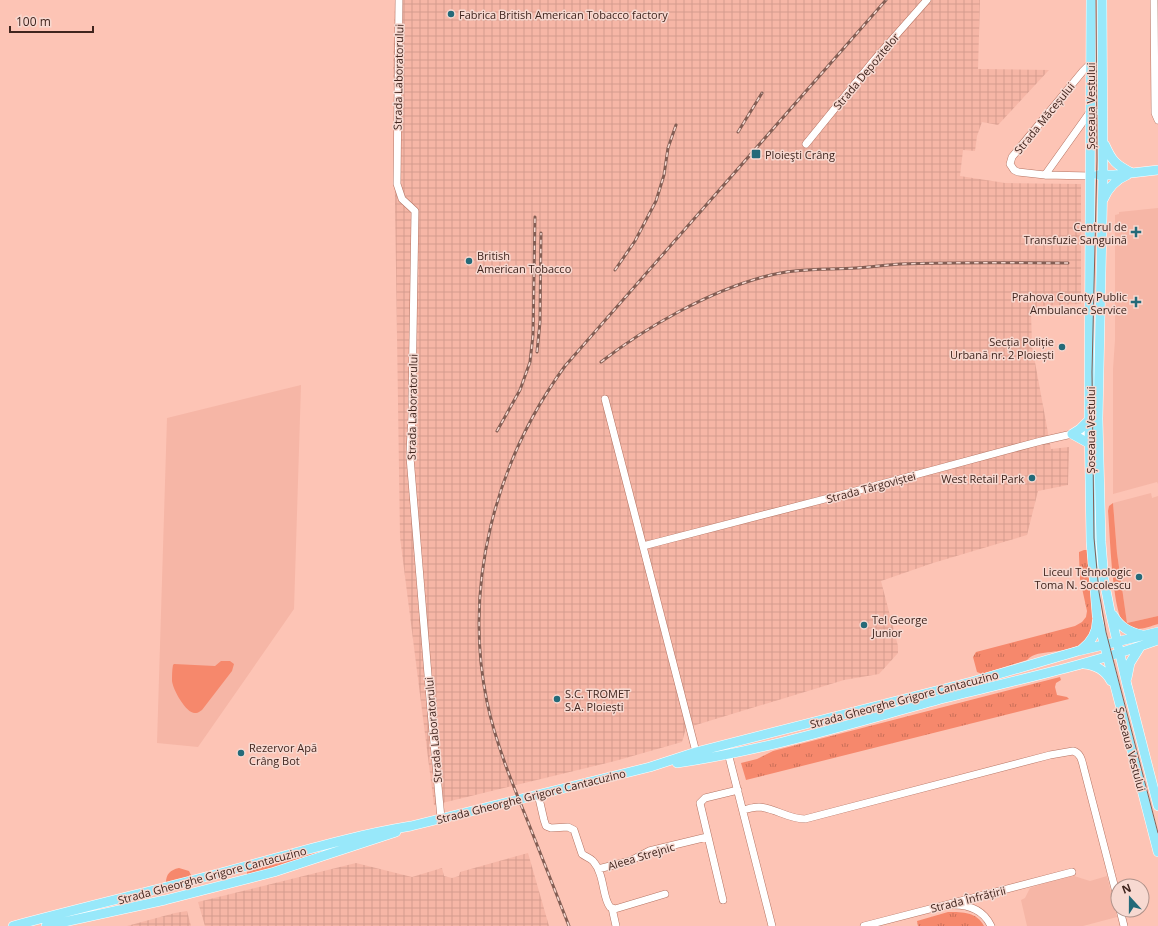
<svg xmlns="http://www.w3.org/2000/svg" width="1158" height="926" viewBox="0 0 1158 926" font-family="'Open Sans',sans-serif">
<defs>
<pattern id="industrial-grid" width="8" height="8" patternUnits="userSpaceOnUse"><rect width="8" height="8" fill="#f6b6a6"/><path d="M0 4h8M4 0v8" fill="none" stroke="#d49c8e"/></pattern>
<pattern id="park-tufts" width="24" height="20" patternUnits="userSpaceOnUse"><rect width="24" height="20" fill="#f6886c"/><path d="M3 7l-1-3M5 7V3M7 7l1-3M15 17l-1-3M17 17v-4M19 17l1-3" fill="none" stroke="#c96f58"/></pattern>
</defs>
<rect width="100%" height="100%" fill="#fdc4b5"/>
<path fill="#f6b6a6" d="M1158,208V484L1157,482L1113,494V369L1115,340V215L1119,214V212Z
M301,385L294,609L198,747L157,743L167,418Z
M1151,493L1152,498L1158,496V616L1127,623L1117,553L1113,503Z
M1071,875L1090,881L1107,876L1117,917L1083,926H1027L1021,900L1025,898L1030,888Z"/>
<path fill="url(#industrial-grid)" d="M395,0H980L978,69L1049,70L998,125L982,122L977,136L975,151L963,150L960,176L1005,183L1081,184V304L1040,306L1031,312L1032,346L1051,449L1069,447L1068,485L1038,491L1027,535L933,563L881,581L898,646V653L879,674L844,680L686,728L682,742L615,761L434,805L400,537L393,67Z
M528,853L549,926H205L198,902L356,863L412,877L442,868L444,876L452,878L459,876L460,872Z
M187,911L191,926H127L175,913Z"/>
<path fill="#f6886c" d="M1113,503L1117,553L1127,623L1158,616V624C1148,627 1134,633 1125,625C1112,614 1110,531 1108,511L1109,506Z
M221,661H230L234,664L232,671L202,710C200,711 198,713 196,713C187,715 173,690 172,681C172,676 172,670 173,665L174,664L215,666Z
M353,844H359L247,875V872L282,861Z
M179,868L189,871L192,877L166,883C166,874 170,870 179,868Z"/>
<path fill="url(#park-tufts)" d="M1084,550H1088L1094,623C1094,626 1094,630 1093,632C1086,647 1066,650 1051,652C1043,653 1033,653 1027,660L982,674L977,672L973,657L976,652L1075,626L1082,622L1086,617L1087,611L1080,579L1079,555V552Z
M1060,677L1061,680L1056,683L1055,687L1057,695L1067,697L1069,699L746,780L741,763L757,759L773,751Z
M948,912C963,912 977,912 984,926H918L917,921Z"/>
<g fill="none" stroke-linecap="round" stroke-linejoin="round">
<g stroke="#b57463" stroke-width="8">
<path id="minor" d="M399,0L397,184L402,199L415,211L412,399C413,418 410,437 410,457L431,711L441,818
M1154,0L1155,113L1158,120
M1090,64L1083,71L1012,157L1010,164L1014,170L1018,172L1045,175L1091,176
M806,144L875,59L927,0
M1045,175L1090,112H1103
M605,399L696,752
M643,546L848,493L1041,441L1072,434L1093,433
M726,745L772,926
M538,794L544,820L546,826L551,828L568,827L574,830L582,854C586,857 590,858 593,861C605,875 602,897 610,907L615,909L665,894
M743,810C748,809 753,807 759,807C775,808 788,819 805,819L1050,755L1073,751C1081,753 1082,761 1084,769L1118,900
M598,869L630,861L649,851L707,837
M723,900L700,803L705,798L738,790
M954,905C970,905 984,911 991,926
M612,908L616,926
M1120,910L1124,926
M864,926L1072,872"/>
</g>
<g stroke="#fff" stroke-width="10">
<path id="major" d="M1091,0L1089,420L1091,542L1097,616L1158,852
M1102,0L1103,175L1098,419L1101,542L1104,580L1110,611L1127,685L1158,806
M1105,145C1112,161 1116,165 1132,173
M1098,175H1114L1158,170
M1103,200C1108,188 1115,180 1127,175
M1072,434L1080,429L1089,420
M1072,434L1090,444
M1113,615C1120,627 1129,632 1142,635
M1082,649C1091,642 1097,633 1097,621
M1084,664C1096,665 1105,670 1111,681
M1127,678L1130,663L1140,647
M677,763C768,750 856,722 945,698C1016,680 1089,665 1158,640
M13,926C84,907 156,890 228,871C289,855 349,836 411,826L650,767L696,752L971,682L1078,651L1158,632
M46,926L165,900L274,872L396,832"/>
</g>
<use href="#minor" stroke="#fff" stroke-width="7"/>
<use href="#major" stroke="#98e8fa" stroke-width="9"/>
<path stroke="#835e54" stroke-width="1" d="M1096,0L1097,160L1092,372L1094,538L1099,592L1106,632L1158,833"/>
<g stroke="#835e54" stroke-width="3">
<path id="rail" d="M738,132L762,93
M615,270L635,241L656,201L664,175L668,148L676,125
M537,352L540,322L541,233
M601,362C646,327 708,292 763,277C794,268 825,270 856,268C871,267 886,265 901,264C957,262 1012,263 1068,263
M497,431L520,390L530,362L533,335L535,217
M569,926C555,891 542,857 528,822C512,783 496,744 487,702C463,585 495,462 565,366L886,0"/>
</g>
<use href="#rail" stroke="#f7d9d1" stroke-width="1.5" stroke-dasharray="4.5" stroke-linecap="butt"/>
</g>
<g fill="#246a79" stroke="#f7d9d1" stroke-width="1.5">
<circle cx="451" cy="14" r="4"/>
<rect x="751" y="149" width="10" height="10" rx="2"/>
<path d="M1134 226h4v4h4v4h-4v4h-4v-4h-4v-4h4z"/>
<circle cx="469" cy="261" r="4"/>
<path d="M1134 296h4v4h4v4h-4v4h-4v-4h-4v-4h4z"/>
<circle cx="1062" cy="347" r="4"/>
<circle cx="1032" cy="478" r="4"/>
<circle cx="1139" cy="577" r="4"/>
<circle cx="864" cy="625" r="4"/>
<circle cx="557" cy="699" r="4"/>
<circle cx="241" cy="753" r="4"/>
</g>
<g text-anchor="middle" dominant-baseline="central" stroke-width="3" stroke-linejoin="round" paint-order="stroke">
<g font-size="11" fill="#40251e" stroke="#f7d9d1" text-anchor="start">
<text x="459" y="14">Fabrica British American Tobacco factory</text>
<text x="765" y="154">Ploieşti Crâng</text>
<text x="1127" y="226" text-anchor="end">Centrul de<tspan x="1127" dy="13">Transfuzie Sanguină</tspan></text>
<text x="477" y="255">British<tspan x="477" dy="13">American Tobacco</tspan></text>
<text x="1127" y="296" text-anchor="end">Prahova County Public<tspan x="1127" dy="13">Ambulance Service</tspan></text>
<text x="1054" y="341" text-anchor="end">Secția Poliție<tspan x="1054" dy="13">Urbană nr. 2 Ploiești</tspan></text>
<text x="1024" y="478" text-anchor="end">West Retail Park</text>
<text x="1131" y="571" text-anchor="end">Liceul Tehnologic<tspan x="1131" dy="13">Toma N. Socolescu</tspan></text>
<text x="872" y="619">Tel George<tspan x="872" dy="13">Junior</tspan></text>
<text x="565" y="693">S.C. TROMET<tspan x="565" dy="13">S.A. Ploiești</tspan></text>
<text x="249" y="747">Rezervor Apă<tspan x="249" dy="13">Crâng Bot</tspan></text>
</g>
<g font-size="11" fill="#40251e" stroke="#f7d9d1">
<text transform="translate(866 71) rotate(-50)">Strada Depozitelor</text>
<text transform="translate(398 77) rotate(-89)">Strada Laboratorului</text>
<text transform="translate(1090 106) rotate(-90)">Șoseaua Vestului</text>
<text transform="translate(1044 118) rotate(-51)">Strada Măceșului</text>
<text transform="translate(412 407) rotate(-89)">Strada Laboratorului</text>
<text transform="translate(1090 430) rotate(-90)">Șoseaua Vestului</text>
<text transform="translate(871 487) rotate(-15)">Strada Târgoviștei</text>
<text transform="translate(904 699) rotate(-15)">Strada Gheorghe Grigore Cantacuzino</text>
<text transform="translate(433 730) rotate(-95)">Strada Laboratorului</text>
<text transform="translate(1131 749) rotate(75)">Șoseaua Vestului</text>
<text transform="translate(531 796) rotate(-14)">Strada Gheorghe Grigore Cantacuzino</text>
<text transform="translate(641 856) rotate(-17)">Aleea Strejnic</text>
<text transform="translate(212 875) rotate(-15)">Strada Gheorghe Grigore Cantacuzino</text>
<text transform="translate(968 899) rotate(-14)">Strada Înfrățirii</text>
</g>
</g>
<g transform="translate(1130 898) rotate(339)"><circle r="19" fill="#f7d9d1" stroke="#ae9189"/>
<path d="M0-3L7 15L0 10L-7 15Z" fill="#246a79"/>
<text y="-6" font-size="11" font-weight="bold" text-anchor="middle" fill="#40251e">N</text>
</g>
<path d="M10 26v6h83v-6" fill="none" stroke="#40251e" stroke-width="2"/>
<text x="16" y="26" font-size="12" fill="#40251e" stroke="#f7d9d1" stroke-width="3" paint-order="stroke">100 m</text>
</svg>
